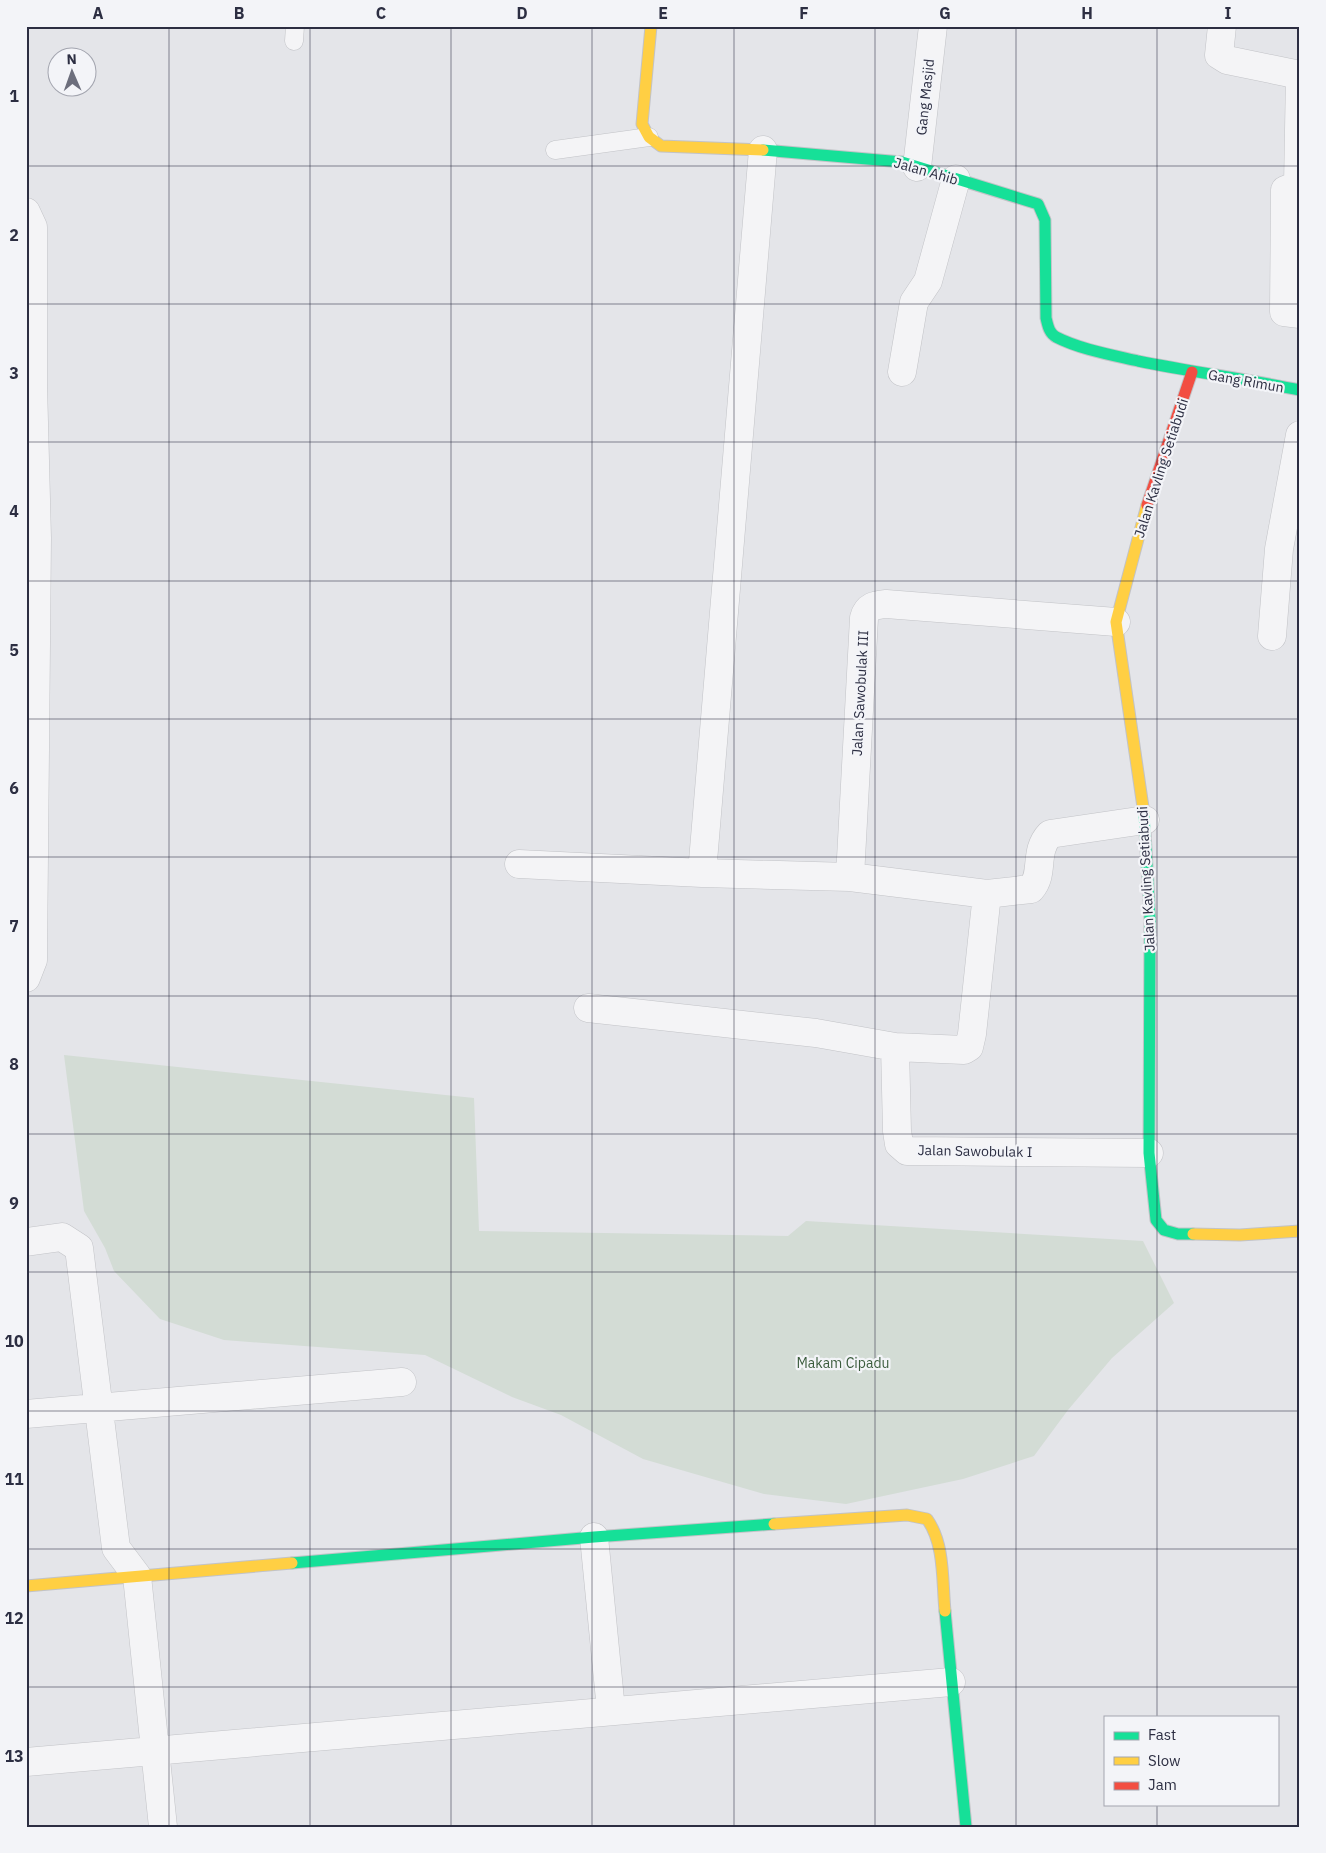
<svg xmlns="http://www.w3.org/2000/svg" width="1326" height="1853" viewBox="0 0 1326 1853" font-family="'IBM Plex Sans',sans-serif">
<rect width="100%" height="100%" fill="#e4e5e9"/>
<path fill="#d3dcd5" d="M64,1055L474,1098L479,1231L788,1236L806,1221L1143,1241L1174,1303L1112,1358L1068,1410L1034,1456L963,1479L846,1504L764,1494L643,1459L561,1415L512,1397L425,1355L224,1340L160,1319L114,1271L105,1248L84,1211Z"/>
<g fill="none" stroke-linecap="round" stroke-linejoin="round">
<g stroke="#c2c3c7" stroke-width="19">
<path id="lane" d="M294,41L295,26
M555,150L649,137"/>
</g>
<g stroke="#c2c3c7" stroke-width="29">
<path id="street" d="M1222,26L1219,55L1227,60L1300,75L1298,185L1285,190L1284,312L1300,314
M917,167L933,26
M26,212L33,227V384L37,538L33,960L26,978
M902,372L914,302L928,281L956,179
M1272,636L1279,549L1300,435
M519,864L702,873L850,877L987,894L1031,889C1045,873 1033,852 1050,834L1145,820
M702,873L763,150
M850,877L864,618C867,606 875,605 886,604L1116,622
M588,1008L816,1033L895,1047L964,1050L969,1047L972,1034L987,894
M895,1047L897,1131L899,1144L907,1151L1149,1153
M26,1242L62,1237L79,1248L116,1548L137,1576L163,1827
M26,1414L402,1382
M594,1537L611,1710
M26,1762L951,1682"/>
</g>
<g stroke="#c2c3c7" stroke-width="13">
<path id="fast" d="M763,150L902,162L1038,204L1045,220L1046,318C1048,326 1049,333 1056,337C1079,349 1112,355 1138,361C1192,372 1246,379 1300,390
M1144,814L1150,919L1149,1153L1156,1220L1164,1230L1178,1234H1193
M292,1563L594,1537L774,1524
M945,1611L966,1827"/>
</g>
<g stroke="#c2c3c7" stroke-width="13">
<path id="slow" d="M651,26L642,124L649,137L661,146L763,150
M1144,814L1116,622L1147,505
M1193,1234L1240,1235L1300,1231
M774,1524L907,1515L927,1519C945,1544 942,1581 945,1611
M26,1586L292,1563"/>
</g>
<g stroke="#c2c3c7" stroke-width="13">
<path id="jam" d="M1147,505L1192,372"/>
</g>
<use href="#lane" stroke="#f4f4f6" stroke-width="18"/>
<use href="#street" stroke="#f4f4f6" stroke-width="28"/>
<use href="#fast" stroke="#16e098" stroke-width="11"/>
<use href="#slow" stroke="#ffcf43" stroke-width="11"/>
<use href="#jam" stroke="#f24e42" stroke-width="11"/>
</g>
<path fill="none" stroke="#2c2e42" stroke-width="1" stroke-opacity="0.55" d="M169,26V1827M310,26V1827M451,26V1827M592,26V1827M734,26V1827M875,26V1827M1016,26V1827M1157,26V1717M26,166H1300M26,304H1300M26,442H1300M26,581H1300M26,719H1300M26,857H1300M26,996H1300M26,1134H1300M26,1272H1300M26,1411H1300M26,1549H1300M26,1687H1300M1157,1804V1827"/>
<g text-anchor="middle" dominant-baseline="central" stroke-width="4.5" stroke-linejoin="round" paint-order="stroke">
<g font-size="14" fill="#2c2e42" stroke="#f3f4f8">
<text transform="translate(925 97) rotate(-84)">Gang Masjid</text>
<text transform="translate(926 171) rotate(16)">Jalan Ahib</text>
<text transform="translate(1246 381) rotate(10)">Gang Rimun</text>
<text transform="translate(1161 468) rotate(-72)">Jalan Kavling Setiabudi</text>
<text transform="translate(860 693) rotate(-87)">Jalan Sawobulak III</text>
<text transform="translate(1146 879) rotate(-93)">Jalan Kavling Setiabudi</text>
<text transform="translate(975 1151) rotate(1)">Jalan Sawobulak I</text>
</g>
<g font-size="14" fill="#3b5c3d" stroke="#f3f4f8">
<text x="843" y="1363">Makam Cipadu</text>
</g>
</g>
<rect width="1326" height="1853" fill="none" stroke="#f3f4f8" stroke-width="55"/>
<rect x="1104" y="1716" width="175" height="90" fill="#f3f4f8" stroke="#a3a5af"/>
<rect x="1114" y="1732" width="25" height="8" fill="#16e098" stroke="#a3a5af"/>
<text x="1148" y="1740" font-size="15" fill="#2c2e42">Fast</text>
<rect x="1114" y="1757" width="25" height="8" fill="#ffcf43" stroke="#a3a5af"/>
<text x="1148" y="1766" font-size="15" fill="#2c2e42">Slow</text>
<rect x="1114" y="1782" width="25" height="8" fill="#f24e42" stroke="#a3a5af"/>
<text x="1148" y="1790" font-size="15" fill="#2c2e42">Jam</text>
<g transform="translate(72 72) rotate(358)"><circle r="24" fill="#f3f4f8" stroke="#a3a5af"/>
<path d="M0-4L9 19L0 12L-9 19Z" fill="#6c6e7c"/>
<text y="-8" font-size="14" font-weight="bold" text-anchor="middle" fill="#2c2e42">N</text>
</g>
<rect x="28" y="28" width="1270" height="1798" fill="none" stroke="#2c2e42" stroke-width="2"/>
<g font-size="16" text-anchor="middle" font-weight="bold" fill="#2c2e42">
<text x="98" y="19">A</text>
<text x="239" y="19">B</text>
<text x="381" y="19">C</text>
<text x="522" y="19">D</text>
<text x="663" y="19">E</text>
<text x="804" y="19">F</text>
<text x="945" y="19">G</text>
<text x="1087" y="19">H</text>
<text x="1228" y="19">I</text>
<text x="14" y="102">1</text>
<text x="14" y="241">2</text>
<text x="14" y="379">3</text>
<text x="14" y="517">4</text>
<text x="14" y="656">5</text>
<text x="14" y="794">6</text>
<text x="14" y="932">7</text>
<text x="14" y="1070">8</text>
<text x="14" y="1209">9</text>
<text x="14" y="1347">10</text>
<text x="14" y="1485">11</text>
<text x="14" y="1624">12</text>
<text x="14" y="1762">13</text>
</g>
</svg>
